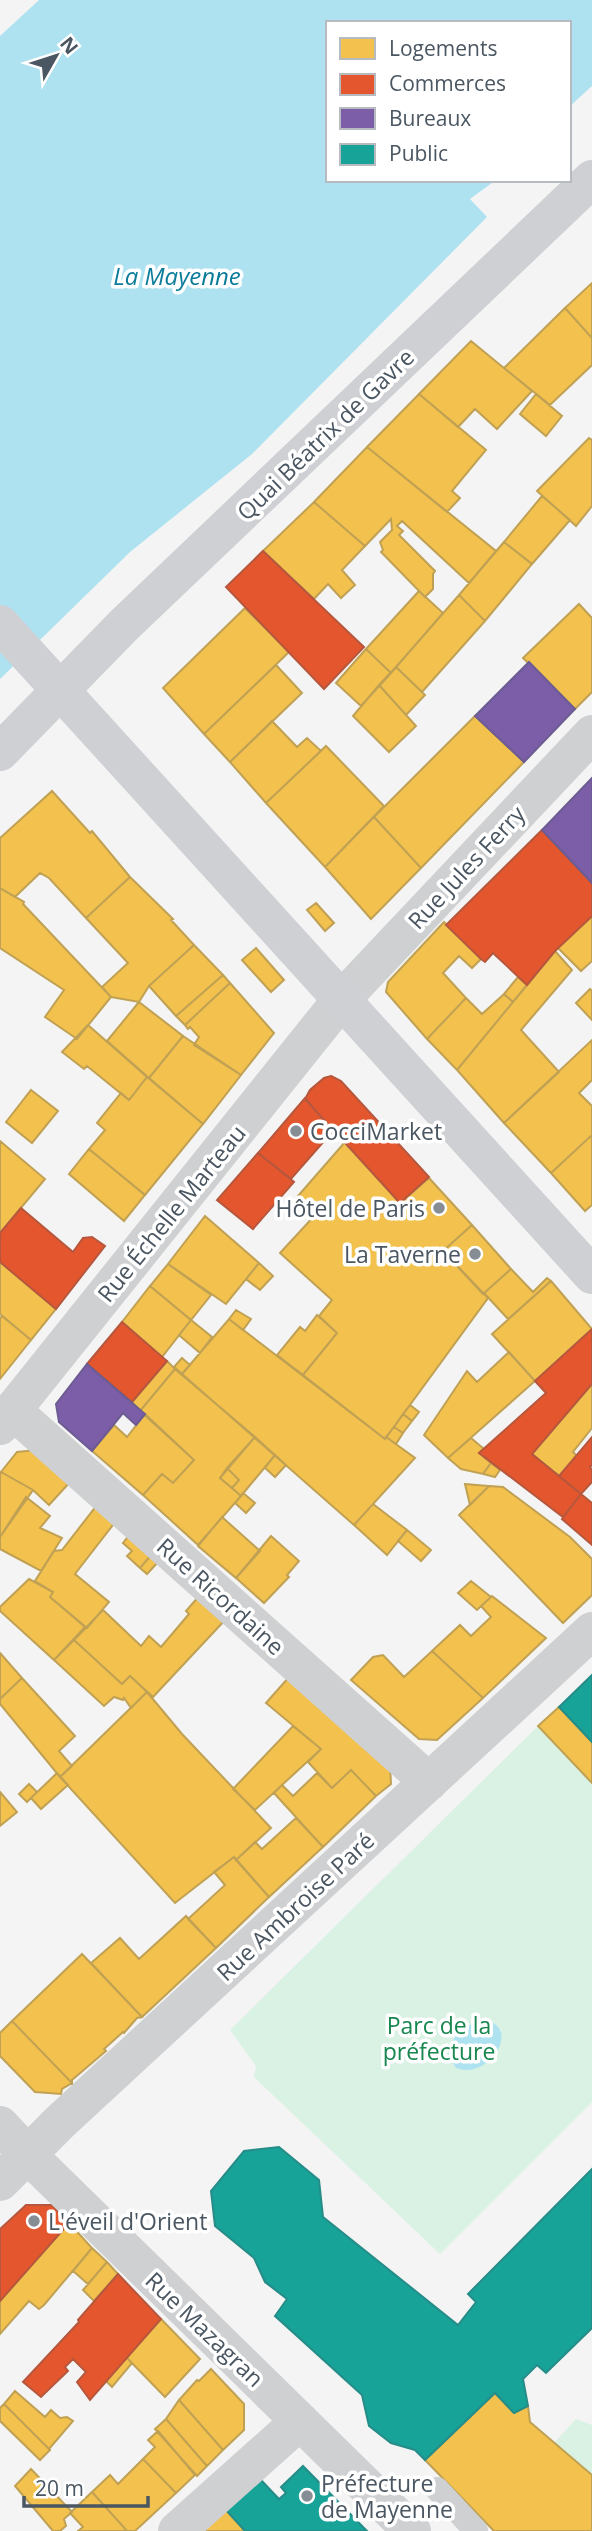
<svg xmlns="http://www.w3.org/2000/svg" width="592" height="2531" viewBox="0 0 592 2531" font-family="'Open Sans',sans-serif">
<rect width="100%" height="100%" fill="#f4f4f4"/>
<path fill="#d9f2e3" d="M538,1726L592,1783V2102L440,2254L254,2077L256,2066L230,2030Z
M576,2419L592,2425V2475L554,2443Z"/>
<path fill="#aee2f0" d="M39,0H592V86L569,107V23H328V180H496L470,199L487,217L252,454L130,552L0,679V36Z
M482,2020C524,2024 490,2081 456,2068L448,2054C451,2036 464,2026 482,2020Z"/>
<path fill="#f2c14e" stroke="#c0a154" stroke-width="2" d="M592,283V338L565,308Z
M565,308L592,338V365L550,405L504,368Z
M471,341L532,391L497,429L475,409L458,427L419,394Z
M419,394L486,450L452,491L460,498L447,512L367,447Z
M536,394L562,416L546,436L520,414Z
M589,438L592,440V506L576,526L537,491Z
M367,447L496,551L469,583L402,521L397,526L403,531L399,535L435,571L433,574V589L425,597L381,552L383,550L380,542L392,530L391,519L365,546L314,502Z
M542,496L570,520L532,564L504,542Z
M314,502L365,546L342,570L355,585L341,598L328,584L314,599L263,551Z
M504,542L532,564L485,621L459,595Z
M419,591L443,613L391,673L366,649Z
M459,595L485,621L422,692L396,667Z
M579,604L592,618V692L575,709L523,658Z
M245,608L289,652L204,734L163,688Z
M366,649L391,673L361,706L336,683Z
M276,665L302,693L230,762L204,734Z
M396,667L425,695L406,715L379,685Z
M379,685L416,726L389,752L353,716Z
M475,716L524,762L421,868L374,817Z
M272,721L297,747L307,738L321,751L266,803L230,762Z
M326,746L384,806L325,867L266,803Z
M52,791L90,833L92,831L130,877L86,918L49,878L40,873L15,897L0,888V838Z
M374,817L421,868L371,919L325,867Z
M130,877L173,919L171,920L194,945L149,986L139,1002L111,997L102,987L128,963L86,918Z
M0,888L24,902L23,904L111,997L77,1039L45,1017L64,990L0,948Z
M316,903L334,923L325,931L307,910Z
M592,916V961L581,971L558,948Z
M444,922L481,959L472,968L459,956L443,973L466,998L427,1039L386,992L388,982Z
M194,945L223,975L176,1016L149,986Z
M256,948L284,980L271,992L242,960Z
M555,951L572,970L521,1030L559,1072L504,1123L457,1070Z
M223,975L230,983L185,1025L176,1016Z
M518,977L527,985L513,1002L504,994Z
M230,983L274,1033L241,1075L194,1045L199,1037L190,1027L188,1029L185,1025Z
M590,989L592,991V1020L576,1003Z
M504,994L513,1002L457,1070L427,1039L466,998L482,1014Z
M139,1002L183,1036L149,1078L107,1041Z
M88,1025L147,1077L129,1100L87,1066L84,1069L62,1052Z
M183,1036L241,1075L203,1124L149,1078Z
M592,1040V1080L579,1093L592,1106V1135L551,1173L504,1123Z
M147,1077L203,1124L145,1195L89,1149L105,1130L97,1123L121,1093L129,1100Z
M31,1090L58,1111L32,1143L6,1122Z
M592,1135V1205L585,1211L551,1173Z
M0,1141L45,1179L0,1233Z
M345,1142L400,1203L429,1178L472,1225L443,1251L488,1298L385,1439L303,1375L337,1333L319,1316L332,1300L280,1253L317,1213L298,1196Z
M89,1149L145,1195L124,1221L69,1174Z
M205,1216L259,1263L226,1304L168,1264Z
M472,1225L511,1269L483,1294L443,1251Z
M0,1262L56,1309L31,1340L0,1314Z
M259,1263L273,1276L260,1290L246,1279Z
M168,1264L211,1295L191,1320L150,1286Z
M511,1269L533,1292L547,1278L551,1281L508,1319L484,1293Z
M551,1281L592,1329L535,1381L492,1334Z
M150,1286L191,1320L162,1357L122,1322Z
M236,1310L251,1319L243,1330L229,1319Z
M317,1315L337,1333L303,1375L277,1355L300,1327L305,1331Z
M2,1316L31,1340L0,1379V1319Z
M229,1319L385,1439L386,1437L415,1458L354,1525L182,1374Z
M191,1320L212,1337L200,1353L179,1335Z
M509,1352L535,1381L448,1458L424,1435L467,1371L477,1382Z
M182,1358L190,1365L182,1374L174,1367Z
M167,1361L175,1369L140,1411L132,1402Z
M175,1369L255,1437L220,1478L241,1496L198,1545L143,1495L162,1474L173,1483L194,1460L140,1411Z
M592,1384V1428L573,1452L577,1456L559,1476L532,1454Z
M410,1405L419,1412L412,1421L403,1414Z
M145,1414L194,1460L173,1483L162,1474L143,1495L92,1451L114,1425L127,1437Z
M403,1414L412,1421L403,1433L394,1427Z
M394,1427L403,1433L396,1444L386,1437Z
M255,1437L275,1455L241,1496L232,1488L239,1480L227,1468Z
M471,1438L484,1449L479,1453L491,1463L483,1474L461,1469L448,1458Z
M36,1450L71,1481L49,1505L33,1490L1,1472L17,1452Z
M275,1455L286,1465L275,1477L265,1468Z
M491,1463L500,1470L495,1477L483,1474Z
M227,1468L239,1480L232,1488L220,1478Z
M1,1472L33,1490L0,1537V1474Z
M465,1484L489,1486L470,1505Z
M489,1486L503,1487L570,1537L592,1559V1595L563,1623L459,1515Z
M243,1493L255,1503L246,1513L235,1503Z
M26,1497L50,1516L40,1528L62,1538L41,1571L0,1549V1537Z
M373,1504L407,1530L387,1555L354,1525Z
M97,1505L116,1521L75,1574L109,1602L87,1628L50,1597L53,1592L35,1581L54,1551L62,1550Z
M222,1517L260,1551L236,1578L198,1546Z
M407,1530L431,1550L421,1561L398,1541Z
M130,1534L153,1553L140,1568L127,1556L132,1551L123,1543Z
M271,1536L299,1561L287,1575L289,1577L264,1603L236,1578Z
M153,1553L160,1560L147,1574L140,1568Z
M29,1579L53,1592L50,1597L85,1627L54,1660L0,1611V1607Z
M471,1581L491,1597L477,1610L458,1593Z
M200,1595L226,1619L153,1697L130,1676L122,1684L74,1640L103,1610L141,1646L149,1636L161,1647L189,1614L186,1611Z
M492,1596L546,1638L483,1698L432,1651L460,1625L471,1636L491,1617L481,1606Z
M74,1640L122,1684L130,1676L147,1692L131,1708L124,1698L123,1700L114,1697L104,1706L54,1660Z
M432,1651L483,1698L437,1740L419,1739L351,1680L373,1657L383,1655L404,1677Z
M0,1653L22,1678L0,1699Z
M290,1676L390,1765L391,1784L376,1796L351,1770L332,1788L308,1762L321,1749L266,1703Z
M22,1678L75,1736L59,1751L72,1766L60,1777L0,1704V1699Z
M147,1692L182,1734L271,1828L236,1860L234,1857L175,1903L60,1777Z
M559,1707L592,1742V1783L538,1726Z
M293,1726L321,1749L255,1810L233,1789Z
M351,1770L376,1796L323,1847L274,1793L282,1785L293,1796L317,1773L332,1788Z
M57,1773L68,1785L41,1809L31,1798Z
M29,1784L37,1792L27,1802L19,1794Z
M0,1792L17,1812L0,1826Z
M296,1818L323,1847L269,1897L236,1860L255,1842L262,1849Z
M234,1857L269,1897L216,1948L188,1919L225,1885L214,1872Z
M186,1916L216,1948L142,2017L91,1963L120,1938L139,1959Z
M82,1954L142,2017L137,2018L124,2033L123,2032L104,2049L106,2051L72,2080V2083L12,2021Z
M12,2021L72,2083L62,2089L61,2094L35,2092L0,2056V2033Z
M69,2223L92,2248L44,2305L39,2309L29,2301L0,2334V2301Z
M92,2248L107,2262L88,2284L73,2271Z
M107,2262L118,2274L94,2301L83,2290Z
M161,2319L200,2359L165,2397L126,2357Z
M126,2357L132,2363L112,2387L106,2381Z
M211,2369L244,2404V2430L223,2450L179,2400L197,2380L199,2381Z
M15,2391L45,2417L51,2410L60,2418L67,2417L73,2421L49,2449L4,2404Z
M495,2393L514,2413L528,2406L530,2422L592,2475V2531H494L425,2460Z
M179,2400L223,2450L207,2466L166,2419Z
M4,2404L50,2450L40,2460L0,2421V2408Z
M166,2419L207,2466L197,2476L155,2429Z
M158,2431L195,2475L176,2493L143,2459L155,2447L148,2440Z
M143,2459L176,2493L135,2531H127L92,2492L110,2475L118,2484Z
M31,2469L72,2512L64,2519L66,2526L60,2531H53L15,2486Z
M92,2492L127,2531H78L83,2527L70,2513Z
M226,2510L245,2531H203Z"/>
<path fill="#e4572e" stroke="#b6573d" stroke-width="2" d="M263,551L364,647L324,689L226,587Z
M542,830L592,883V916L555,951L527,985L493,953L485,962L481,959L446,925Z
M331,1076L341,1081L429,1177L400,1203L305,1099L310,1090L324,1078Z
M305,1098L333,1131L291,1179L258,1153Z
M258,1153L294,1182L253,1229L217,1200Z
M21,1208L73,1252L83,1238L92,1237L105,1246L56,1309L0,1262V1233Z
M122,1322L167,1361L132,1402L87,1364Z
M592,1329V1384L532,1454L581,1494L563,1517L479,1453L546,1393L535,1381Z
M592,1437V1465L590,1467L592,1470V1482L581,1494L559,1476Z
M581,1494L592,1503V1545L562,1519Z
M26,2205H52L69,2223L0,2301V2229Z
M118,2274L161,2319L90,2400L77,2382L86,2372L73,2359L65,2367L68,2371L41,2397L23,2382L79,2322L78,2320Z"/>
<path fill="#7b5ea7" stroke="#6c5c92" stroke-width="2" d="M529,662L575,709L524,762L475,716Z
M592,778V883L542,830Z
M87,1364L145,1414L136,1425L123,1413L92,1451L59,1422L56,1404Z"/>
<path fill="#17a398" stroke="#268c88" stroke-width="2" d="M592,1675V1742L559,1707Z
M279,2147L319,2180L323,2217L458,2325L476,2302L468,2294L592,2169V2328L546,2373L537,2365L523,2379L528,2406L514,2413L495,2393L425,2460L415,2450L391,2443L369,2426L362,2395L275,2316L287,2299L265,2282L254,2258L215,2226L211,2191L244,2151Z
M303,2466L367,2531H245L226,2510L260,2479L279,2499L286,2493L281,2487Z"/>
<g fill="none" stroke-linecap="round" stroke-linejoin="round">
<path stroke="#ced0d2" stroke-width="24" d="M437,2489L476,2531"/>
<path stroke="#ced0d2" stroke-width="38" d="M12,1410L429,1782
M0,1426L341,1000L592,734
M0,2125L27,2154L412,2531
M0,2182L60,2122L592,1631
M177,2531L300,2421"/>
<path stroke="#ced0d4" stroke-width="38" d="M0,624L592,1275
M0,752L124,625L592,179"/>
</g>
<g fill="#868d94" stroke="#fff" stroke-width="2.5">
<circle cx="296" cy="1131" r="7"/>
<circle cx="439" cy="1208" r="7"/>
<circle cx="475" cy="1254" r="7"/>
<circle cx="34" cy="2221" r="7"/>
<circle cx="307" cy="2496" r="7"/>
</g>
<g text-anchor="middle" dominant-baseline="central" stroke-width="7" stroke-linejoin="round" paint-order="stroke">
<g font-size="23" fill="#4a5661" stroke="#fff">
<text transform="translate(325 434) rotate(-44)">Quai Béatrix de Gavre</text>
<text transform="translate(466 867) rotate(-47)">Rue Jules Ferry</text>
<text transform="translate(171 1213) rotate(-51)">Rue Échelle Marteau</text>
<text transform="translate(221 1596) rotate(42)">Rue Ricordaine</text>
<text transform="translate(295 1906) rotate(-43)">Rue Ambroise Paré</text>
<text transform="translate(205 2329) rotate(44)">Rue Mazagran</text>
</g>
<g font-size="23" fill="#4a5661" stroke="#fff" text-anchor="start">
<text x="310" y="1131">CocciMarket</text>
<text x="425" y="1208" text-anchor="end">Hôtel de Paris</text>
<text x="461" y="1254" text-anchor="end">La Taverne</text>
<text x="48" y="2221">L'éveil d'Orient</text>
<text x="321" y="2483">Préfecture<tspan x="321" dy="26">de Mayenne</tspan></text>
</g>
<g font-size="23" fill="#17864f" stroke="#fff">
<text x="439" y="2025">Parc de la<tspan x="439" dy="26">préfecture</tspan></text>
</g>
<g font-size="24" font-style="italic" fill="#0c7c9b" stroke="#fff">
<text x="177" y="275">La Mayenne</text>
</g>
</g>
<rect x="326" y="21" width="245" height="161" fill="#ffffff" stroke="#b7bbc0" stroke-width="2"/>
<rect x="340" y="38" width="35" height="21" fill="#f2c14e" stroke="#b7bbc0" stroke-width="2"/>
<text x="389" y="56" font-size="21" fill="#4a5661">Logements</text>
<rect x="340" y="74" width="35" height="21" fill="#e4572e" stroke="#b7bbc0" stroke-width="2"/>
<text x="389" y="91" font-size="21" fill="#4a5661">Commerces</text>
<rect x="340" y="108" width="35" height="21" fill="#7b5ea7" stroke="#b7bbc0" stroke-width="2"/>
<text x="389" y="126" font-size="21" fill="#4a5661">Bureaux</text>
<rect x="340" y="144" width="35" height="21" fill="#17a398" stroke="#b7bbc0" stroke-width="2"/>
<text x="389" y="161" font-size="21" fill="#4a5661">Public</text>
<g transform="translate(56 56) rotate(51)" stroke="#ffffff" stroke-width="5" paint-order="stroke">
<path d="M0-5L12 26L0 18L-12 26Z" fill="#4a5661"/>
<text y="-10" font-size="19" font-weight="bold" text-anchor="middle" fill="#4a5661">N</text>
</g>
<path d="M24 2496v10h124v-10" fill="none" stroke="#4a5661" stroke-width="3.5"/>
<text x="35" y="2496" font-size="21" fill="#4a5661" stroke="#ffffff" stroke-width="5" paint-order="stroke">20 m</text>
</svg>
